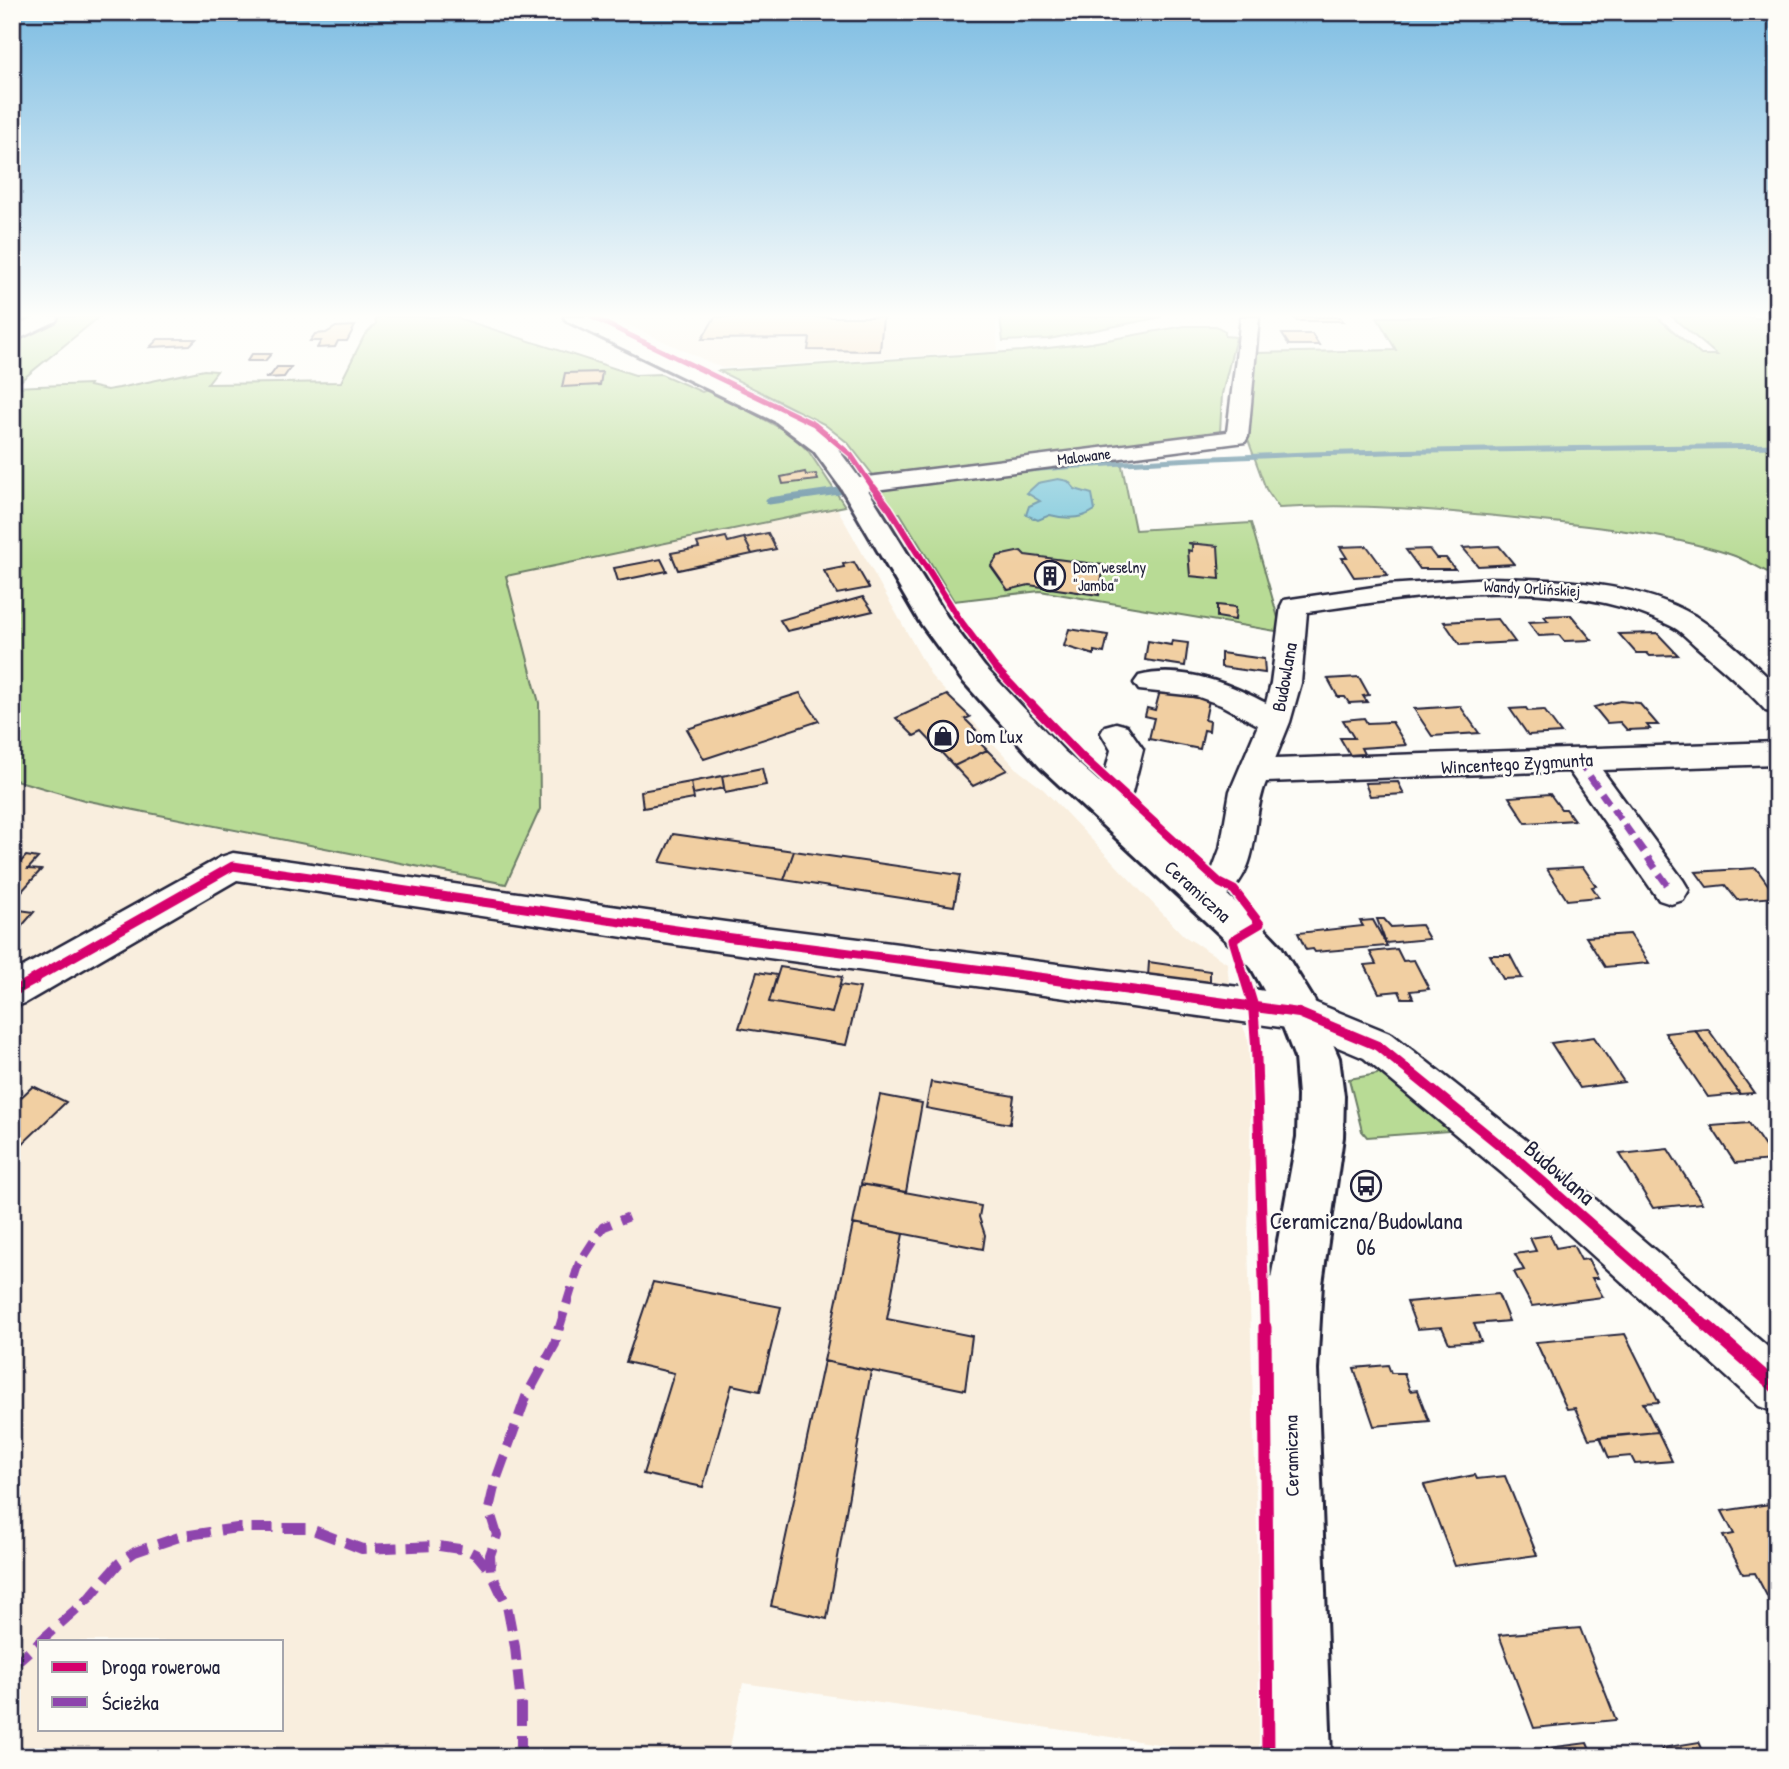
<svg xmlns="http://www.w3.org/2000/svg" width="1789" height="1769" viewBox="0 0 1789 1769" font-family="'Patrick Hand',sans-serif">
<rect width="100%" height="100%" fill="#fdfcf7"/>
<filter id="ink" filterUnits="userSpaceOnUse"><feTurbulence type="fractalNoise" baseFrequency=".0143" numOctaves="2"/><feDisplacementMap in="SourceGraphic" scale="14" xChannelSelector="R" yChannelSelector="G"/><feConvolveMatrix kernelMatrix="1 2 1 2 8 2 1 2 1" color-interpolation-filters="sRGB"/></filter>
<g filter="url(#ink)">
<path fill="#f9eede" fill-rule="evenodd" d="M618,317H995L998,351L722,368L613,318Z
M837,508L932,677L1018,770L1043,789L1184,936L1227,963L1230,992L1252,1050L1248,1241L1264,1757H1247L743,1683L728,1757H12V779L84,800L238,832L539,703L505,576ZM40,1641H282V1729H40Z"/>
<path fill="#b8db95" stroke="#6d7e68" stroke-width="2" d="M57,317H99L13,387L90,384L89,386L107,390L119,388L204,370L217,371L207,384L341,382L364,336L376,324L375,319L379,317H455L635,375L661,374L702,392L710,389L792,435L809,452L845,506L506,576L539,703L540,809L506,884L84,800L12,779V339Z
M1000,317H1162L1049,339L1003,341Z
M1377,317H1657L1701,355H1717L1672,317L1777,318V577C1761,569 1745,559 1729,554C1663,533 1592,526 1524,519C1441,510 1361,503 1279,508L1266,489L1247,437L1256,353L1396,350Z
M1184,326H1216L1225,331V336L1236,337L1222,394L1220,433L1171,443L910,474L908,471L873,475L848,443L824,424L719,371L1022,351L1091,343Z
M1114,455L1117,461H1121L1135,530L1251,523L1282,632L1040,591L954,601L900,513H896L875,484Z
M1385,1064L1463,1130L1367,1137L1362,1131L1349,1079L1377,1074Z"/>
<path fill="#7bc7da" stroke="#57859a" stroke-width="2" d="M1058,479L1068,481L1075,489L1092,494L1095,510C1081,520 1065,519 1050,515L1038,520L1026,515L1029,506L1040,501L1027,493L1038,483Z"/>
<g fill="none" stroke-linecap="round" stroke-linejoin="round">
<path stroke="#57859a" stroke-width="5" d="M1016,471C1269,449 1523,450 1777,446"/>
<path stroke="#57859a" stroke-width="7" d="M769,501L853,489"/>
</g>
<path fill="#f1cfa2" stroke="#22223b" stroke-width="2" d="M715,317H883L880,351L808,350L810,338L702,339Z
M1294,317H1340L1343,321H1297Z
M355,326L347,341H338L335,347L317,348L321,341H310L315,334L326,333L336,327Z
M1282,334H1312L1319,345H1289Z
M158,339H196L190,345L150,347Z
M252,354H271L265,361H247Z
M277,367H291L284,377L265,378L271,375Z
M602,372L600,385L562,387L565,373Z
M805,472L806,475L816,474L818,480L783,484L781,477Z
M768,533L776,549L752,554L744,538Z
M726,537L728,542L744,538L752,554L678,570L671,553L699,548L697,543Z
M1188,543L1218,546L1220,579L1190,576L1188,550L1192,551V544Z
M1367,546L1388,575L1354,577L1342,558H1347L1340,547Z
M1499,546L1514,564L1478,566L1463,548Z
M1429,549L1436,558H1446L1455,569H1420L1406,550Z
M1021,551L1025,555L1104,565L1099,595L1029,585L1008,590L991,566L998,556Z
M661,559L667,571L618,581L614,568Z
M854,562L869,588L837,594L824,571L844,567L843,564Z
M863,597L873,611L787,631L780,620Z
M1217,605L1236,607L1235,620L1217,617Z
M1571,615L1592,640L1564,641L1559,635L1539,636L1528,622L1548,621L1544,616Z
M1498,619L1515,642L1460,645L1444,622Z
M1069,629L1108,635L1104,653L1094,651V655L1064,646Z
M1657,633L1678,655L1650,656L1647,653H1636L1619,634Z
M1148,641L1171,645L1172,641L1188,643L1185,666L1145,660Z
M1221,653L1264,659L1265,673L1221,667Z
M1359,677L1369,695L1363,696L1367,702L1349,703L1345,697H1338L1328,679Z
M1160,691L1209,700L1205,720L1210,721L1209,731L1204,730L1200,749L1149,739L1154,718L1145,716L1147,708L1155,710Z
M800,693L819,721L704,759L687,729Z
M947,695L970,717L965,719L976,730L970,733L987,750L954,766L922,732L914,736L896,718Z
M1620,701L1639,703L1658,725H1647L1650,729L1627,730L1620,722L1607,723L1594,707Z
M1460,706L1479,733L1432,736L1414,709Z
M1526,708L1528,711L1544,710L1561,733L1528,735L1510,709Z
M1364,718L1367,723L1392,722L1406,745L1361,748L1364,754L1350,755L1340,738H1354L1343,720Z
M987,750L1007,770L973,786L954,766Z
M762,768L766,785L725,793L722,776Z
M722,776L724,788L693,794L691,782Z
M691,782L694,799L643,808L641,791Z
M1398,782L1404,794L1370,796L1365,783Z
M1550,794L1561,809H1566L1574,820L1526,823L1509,797Z
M673,834L794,851L784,880L660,862Z
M794,851L960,875L954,906L784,880Z
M26,856L38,858L28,869L41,870L12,902V867H16Z
M1583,867L1596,886L1592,887L1599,897L1567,900L1547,869Z
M1756,868L1777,897L1737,900L1725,885L1707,887L1696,872Z
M12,909L34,912L15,934H12Z
M1377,919H1384L1391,927L1421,925L1429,939L1386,943Z
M1373,920L1387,946L1315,952L1313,949L1306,950L1298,933L1363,926L1360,921Z
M1630,934L1649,963L1605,967L1586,937Z
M1397,949L1403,961L1414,960L1429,989L1410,991L1413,998H1402L1399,991L1379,993L1365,965L1376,964L1370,952Z
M1490,955H1510L1522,978L1503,979Z
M1149,962L1210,971V987L1148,977Z
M780,967L842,977L832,1013L769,1002Z
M757,972L777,975L769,1002L832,1013L840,985L860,988L846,1045L739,1028Z
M1708,1029L1754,1093L1740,1094L1695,1030Z
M1695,1030L1740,1094L1708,1097L1665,1033Z
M1594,1037L1624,1082L1580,1088L1551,1043Z
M931,1082L1014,1096L1010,1124L926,1108Z
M33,1086L66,1102L12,1154V1102L14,1104Z
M880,1095L922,1103L906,1192L861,1184Z
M1749,1123L1774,1160L1735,1163L1711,1126Z
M1668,1149L1702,1203L1653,1208L1620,1154Z
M861,1184L981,1206L979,1217L985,1235L983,1249L853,1224Z
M853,1224L903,1234L887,1319L972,1336L965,1390L824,1361Z
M1550,1235L1556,1248L1573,1245L1581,1260L1588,1259L1598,1278H1592L1603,1297L1532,1306L1514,1272L1524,1270L1515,1254L1536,1251L1530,1238Z
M653,1282L781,1307L760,1391L732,1385L703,1487L643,1474L674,1373L626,1362Z
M1498,1294L1509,1321L1474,1324L1481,1341L1449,1343L1442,1327L1417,1329L1407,1302Z
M1625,1334L1659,1402L1643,1403L1658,1432L1589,1439L1575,1408L1567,1409L1536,1342Z
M824,1361L871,1371L827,1619L771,1606Z
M1388,1365L1391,1373H1404L1410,1391L1417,1390L1429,1421L1374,1426L1354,1368Z
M1658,1432L1672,1461L1635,1464L1631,1456L1609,1458L1600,1437Z
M1475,1475L1477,1479L1505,1476L1537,1555L1455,1566L1424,1485Z
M1777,1503V1615L1755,1573L1743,1574L1723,1536L1734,1534L1722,1511Z
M1580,1628L1616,1720L1534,1728L1499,1635Z
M1699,1742L1706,1757H1666L1662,1748Z
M1587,1743L1593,1757L1484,1755L1524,1751Z
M903,1748L944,1757H902Z"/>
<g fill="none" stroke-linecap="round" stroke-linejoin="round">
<g stroke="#22223b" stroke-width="5">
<path id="minor" d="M35,317H58L56,321L12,342V328Z
M1241,317H1259L1248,437L1245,442L852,493L844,491L840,486L844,481L852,479L1227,432Z
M1490,578C1555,579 1639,582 1695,616C1724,635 1752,662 1777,686V714L1766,711C1745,687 1720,667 1696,646C1688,639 1680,630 1671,626C1563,573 1421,595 1307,612L1301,683L1290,722L1275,759L1777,742V764L1602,770L1683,880L1689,890L1683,900L1671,904L1659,900L1569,771L1266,782C1249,824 1264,865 1224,898C1212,908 1204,911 1190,906L1184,896L1190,886L1213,868L1220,849L1230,791L1258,725L1221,705L1196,696L1139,690L1134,683L1139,676C1181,665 1229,683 1266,703L1271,683L1281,606L1284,600L1387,585Z
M1116,723L1127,726L1143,749L1127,813L1123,822L1111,825L1099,822L1095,813L1111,750L1101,733L1105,726Z
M233,853L725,922L1239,987L1299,996L1392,1034L1532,1145L1777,1355V1413L1759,1406L1502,1173L1364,1058L1295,1029L725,952L237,880L25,1003L12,1008V973L221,857Z"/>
</g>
<g stroke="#22223b" stroke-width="6">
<path id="tertiary" d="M564,317H590L792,412L832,441L866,487L947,617L984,666L1064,751L1259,923L1280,945L1314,1000L1339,1058L1344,1096L1343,1137L1322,1284L1317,1370L1331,1757H1265L1263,1370L1270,1284L1297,1137L1298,1096L1295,1058L1280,1019L1252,969L1231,945L1040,767L962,680L919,621L841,488L814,451L776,422L567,321Z"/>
</g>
<use href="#minor" fill="#fdfcf7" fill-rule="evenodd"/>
<use href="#tertiary" fill="#fdfcf7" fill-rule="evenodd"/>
<path stroke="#8e44ad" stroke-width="7" stroke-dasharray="13 7" stroke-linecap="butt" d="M1578,760L1671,890"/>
<path stroke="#8e44ad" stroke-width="9" stroke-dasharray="17 9" stroke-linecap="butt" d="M559,1329L579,1264L603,1227L628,1217"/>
<path stroke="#8e44ad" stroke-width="10" stroke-dasharray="22 10" stroke-linecap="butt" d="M12,1666L89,1598L119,1563L135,1552L182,1536L237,1528H308L362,1549L439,1546L467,1550L477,1555L491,1572
M521,1757V1705L515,1647L507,1606L491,1572L490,1555L497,1535L489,1509L495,1483L526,1397L555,1344L559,1327"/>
<g stroke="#fdfcf7" stroke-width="8">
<path id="cycleway-far4" d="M592,317L814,424L851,455L874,489"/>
</g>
<g stroke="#fdfcf7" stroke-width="10">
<path id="cycleway-far3" d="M873,487L890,509L959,619L994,666L1032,706"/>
</g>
<g stroke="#fdfcf7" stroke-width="13">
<path id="cycleway-far2" d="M1031,704L1082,757L1220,883L1234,890L1260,924L1233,940L1245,980
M32,980L233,866L725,937L1062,980"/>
</g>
<g stroke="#fdfcf7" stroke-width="15">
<path id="cycleway-far1" d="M1049,979L1299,1013L1378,1046L1517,1159L1710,1329
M1245,979L1253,1005L1256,1044L1265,1329
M12,992L36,979"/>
</g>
<g stroke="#fdfcf7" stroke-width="18">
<path id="cycleway" d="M1265,1327L1268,1757
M1708,1327L1777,1388"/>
</g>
<use href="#cycleway-far4" stroke="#d6006c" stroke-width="5"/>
<use href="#cycleway-far3" stroke="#d6006c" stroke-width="7"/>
<use href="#cycleway-far2" stroke="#d6006c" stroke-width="9"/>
<use href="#cycleway-far1" stroke="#d6006c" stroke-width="10"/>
<use href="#cycleway" stroke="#d6006c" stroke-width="13"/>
</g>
</g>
<linearGradient id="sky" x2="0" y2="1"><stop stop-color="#7cbce2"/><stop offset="0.56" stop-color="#fefefb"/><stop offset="1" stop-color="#fefefb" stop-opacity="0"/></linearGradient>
<rect width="1789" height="564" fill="url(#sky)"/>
<defs>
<g id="building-ring" transform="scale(1.575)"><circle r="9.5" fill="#fdfcf7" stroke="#22223b" stroke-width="1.5"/><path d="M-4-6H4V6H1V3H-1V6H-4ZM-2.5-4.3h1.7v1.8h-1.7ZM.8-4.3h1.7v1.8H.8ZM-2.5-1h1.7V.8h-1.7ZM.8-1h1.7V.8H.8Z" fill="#22223b"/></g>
<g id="shop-ring" transform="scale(1.575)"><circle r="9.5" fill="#fdfcf7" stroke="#22223b" stroke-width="1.5"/><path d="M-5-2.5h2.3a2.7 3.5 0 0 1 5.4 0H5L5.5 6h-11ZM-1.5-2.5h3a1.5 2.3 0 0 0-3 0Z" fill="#22223b"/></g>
<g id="bus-ring" transform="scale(1.575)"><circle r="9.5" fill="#fdfcf7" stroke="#22223b" stroke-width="1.5"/><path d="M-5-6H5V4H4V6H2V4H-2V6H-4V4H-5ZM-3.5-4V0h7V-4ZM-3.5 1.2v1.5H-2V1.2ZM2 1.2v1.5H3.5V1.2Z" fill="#22223b"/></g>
</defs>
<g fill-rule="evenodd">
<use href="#building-ring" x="1050" y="576"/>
<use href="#shop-ring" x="943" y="736"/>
<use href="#bus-ring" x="1366" y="1186"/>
</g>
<g text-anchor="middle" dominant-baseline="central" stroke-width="5" stroke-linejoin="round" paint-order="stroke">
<g font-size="16" fill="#22223b" stroke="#fdfcf7">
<text transform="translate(1084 456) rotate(-7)">Malowane</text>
<text transform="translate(1532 588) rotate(3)">Wandy Orlińskiej</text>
</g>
<g font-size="16" fill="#22223b" stroke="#fdfcf7" text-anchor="start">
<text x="1073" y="567">Dom weselny<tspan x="1073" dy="18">"Jamba"</tspan></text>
</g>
<g font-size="19" fill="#22223b" stroke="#fdfcf7">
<text transform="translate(1284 677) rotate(-80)">Budowlana</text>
<text transform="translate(1517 763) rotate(-3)">Wincentego Zygmunta</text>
<text transform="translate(1198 891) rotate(42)">Ceramiczna</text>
<text transform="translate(1291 1456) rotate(-91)">Ceramiczna</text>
</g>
<g font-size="19" fill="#22223b" stroke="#fdfcf7" text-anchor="start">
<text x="966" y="736">Dom Lux</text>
</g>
<g font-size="23" fill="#22223b" stroke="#fdfcf7">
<text transform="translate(1560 1172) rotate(41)">Budowlana</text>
</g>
<g font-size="23" fill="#22223b" stroke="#fdfcf7">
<text x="1366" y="1220">Ceramiczna/Budowlana<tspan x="1366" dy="26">06</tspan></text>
</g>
</g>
<rect width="1789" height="1769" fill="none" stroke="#fdfcf7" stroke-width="42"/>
<rect x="21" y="21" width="1747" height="1727" fill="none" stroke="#22223b" stroke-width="2.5" filter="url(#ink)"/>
<rect x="38" y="1640" width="245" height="91" fill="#fdfcf7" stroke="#a5a5ac" stroke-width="2"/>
<rect x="52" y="1662" width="35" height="10" fill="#d6006c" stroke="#a5a5ac" stroke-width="2"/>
<text x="102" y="1674" font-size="21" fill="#22223b">Droga rowerowa</text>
<rect x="52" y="1697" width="35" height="10" fill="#8e44ad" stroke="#a5a5ac" stroke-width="2"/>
<text x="102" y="1710" font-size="21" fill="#22223b">Ścieżka</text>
</svg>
